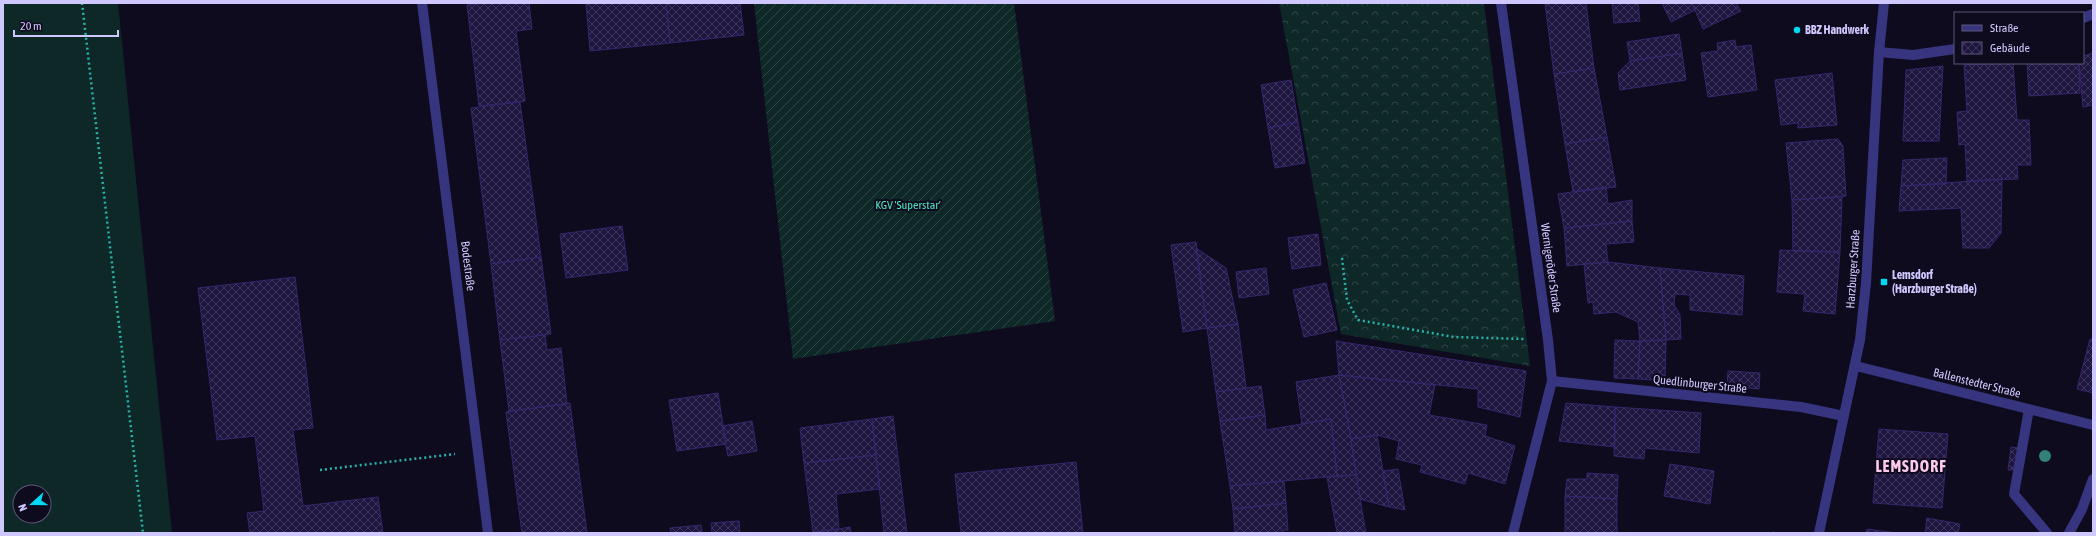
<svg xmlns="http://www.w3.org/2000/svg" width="2096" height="536" viewBox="0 0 2096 536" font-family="'Asap Condensed',sans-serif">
<defs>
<pattern id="forest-crowns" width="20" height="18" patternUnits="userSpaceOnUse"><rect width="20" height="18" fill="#0e2828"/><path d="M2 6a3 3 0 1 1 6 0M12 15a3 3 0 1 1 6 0" fill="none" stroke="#304648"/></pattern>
<pattern id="garden-furrows" width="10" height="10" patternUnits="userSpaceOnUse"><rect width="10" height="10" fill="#0e2828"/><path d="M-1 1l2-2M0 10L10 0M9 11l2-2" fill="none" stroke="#304648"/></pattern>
<pattern id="building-cross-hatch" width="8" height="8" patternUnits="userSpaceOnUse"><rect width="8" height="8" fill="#1f1640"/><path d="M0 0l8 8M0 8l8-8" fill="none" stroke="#3e365d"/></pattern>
</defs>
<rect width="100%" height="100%" fill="#0e0b1e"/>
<path fill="url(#forest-crowns)" d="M1279,3H1484L1530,366L1341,334Z"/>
<path fill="url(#garden-furrows)" d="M754,3H1014L1055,321L793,359Z"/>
<path fill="#0e2828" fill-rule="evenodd" d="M3,3H118L172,533H3ZM20,492H44V516H20Z"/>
<path fill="url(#building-cross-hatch)" stroke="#35276d" d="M486,3H529L532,29L516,31L525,101L479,106L467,5Z
M586,3H666L670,43L590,51Z
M666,3H740L744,35L670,43Z
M1545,3H1586L1594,68L1554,74Z
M1612,3H1638L1640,21L1614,23Z
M1662,3H1692L1695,10L1671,22Z
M1692,3H1736L1741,11L1703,29Z
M1679,34L1682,53L1630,61L1627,42Z
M1735,40L1736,47L1751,45L1757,90L1708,97L1701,53L1718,51L1717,43Z
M1682,53L1686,80L1620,90L1618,73L1630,61Z
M2093,53V105L2083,107L2079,63H2083V56Z
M2013,63L2017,120H2029L2031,165H2017L2018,179L1967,181L1965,144L1959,145L1957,112L1967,111L1964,65Z
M2027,63H2079L2080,93L2029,96Z
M1943,66L1939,141H1903L1906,70Z
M1594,68L1607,137L1565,144L1554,74Z
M1832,73L1837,125L1798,128V123L1781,125L1775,80Z
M1291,80L1298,122L1268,128L1261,85Z
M520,102L541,257L491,264L471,108Z
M1298,122L1305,163L1275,168L1268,128Z
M1607,137L1616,187L1573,192L1565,144Z
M1838,139L1843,146L1846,196L1792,200L1786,143Z
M1947,158L1946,184L1901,186L1903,160Z
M2002,179L2001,233L1989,248H1963L1961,208L1899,211L1901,186Z
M1606,187L1608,204L1632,200V221L1564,228L1558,194Z
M1842,197L1840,252L1793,251L1792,200Z
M1632,221L1634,242L1606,244L1608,262L1567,266L1564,228Z
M622,226L628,270L566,278L560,234Z
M1318,234L1321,265L1292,269L1288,238Z
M1196,242L1207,328L1183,332L1171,245Z
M1196,248L1226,268L1238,324L1207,328Z
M1780,250L1840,252L1835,314L1803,311L1805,294L1777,292Z
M541,257L551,334L500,340L491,264Z
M1608,262L1660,268L1666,340L1640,341L1638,322L1616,312L1594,314L1593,302L1588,303L1584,264Z
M1266,268L1269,294L1239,298L1236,272Z
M1660,268L1744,276L1742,315L1690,310V295L1675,294L1674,305L1680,315L1681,339L1666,340Z
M295,277L313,428L293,430L303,506L378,497L383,533H250L247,513L264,511L255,436L217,440L198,288Z
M1326,283L1337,330L1304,337L1293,290Z
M1238,324L1246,388L1216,392L1207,328Z
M545,335L547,350L561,348L567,404L509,411L500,340Z
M2090,339L2093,340V393L2077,389Z
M1615,340L1640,341L1638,379L1614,378Z
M1666,340L1665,381L1638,379L1640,341Z
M1336,341L1526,371L1520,417L1478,407V389L1339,375Z
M1728,371L1760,373L1759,389L1727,386Z
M1339,375L1351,439L1356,475L1337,476L1331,419L1302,424L1296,382Z
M1339,375L1435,385L1429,415L1487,425L1485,436L1515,446L1505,484L1468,473L1465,484L1420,472L1422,465L1396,459L1399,441L1377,435L1351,439Z
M1261,386L1265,415L1220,421L1216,392Z
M718,393L726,444L677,451L669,400Z
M570,403L587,533H522L506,412Z
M1566,403L1615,407V447L1559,441Z
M1615,407L1701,413L1699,453L1645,448L1644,459L1614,456Z
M1265,415L1266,430L1331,419L1337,476L1230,486L1220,421Z
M893,416L907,533H884L872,419Z
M872,419L876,455L804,463L800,428Z
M752,421L757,451L728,456L722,426Z
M1879,429L1948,434L1942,508L1873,503Z
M1377,435L1389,507L1360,499L1351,439Z
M2011,447L2020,448L2017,470H2008Z
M876,455L880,489L836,494L839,529L813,532L804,463Z
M1076,462L1083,533H961L955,474Z
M1670,464L1714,471L1710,504L1664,496Z
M1398,469L1405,510L1389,507L1383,471Z
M1587,473L1618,475L1617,499L1565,496L1567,479H1587Z
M1356,475L1366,533H1337L1327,477Z
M1284,481L1286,503L1233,509L1230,486Z
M1565,496L1617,499V533H1565Z
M1286,503L1288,530H1283V533H1235L1233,509Z
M1927,518L1960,524L1958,533H1925Z
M739,521L740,533H712L711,523Z
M701,525L702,533H671L670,528Z
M850,527L851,533L813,532L839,529Z
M1867,529L1897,533H1866Z"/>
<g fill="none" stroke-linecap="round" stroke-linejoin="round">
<path stroke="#27b4ac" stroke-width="2.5" stroke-dasharray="2 3" stroke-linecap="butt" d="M82,3L143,533
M1342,258L1347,300L1358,320L1454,337L1524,339
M320,470L455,454
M1773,533H1774"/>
<path stroke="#373480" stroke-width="10" d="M422,3L488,533
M1501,3L1548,340L1552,381L1513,533
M2083,18L2093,14
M1879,52L1913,55L1955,49
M1856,366L2093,425
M1552,381L1801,407L1844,416
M2029,409L2014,494L2047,533
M1819,533L1860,340L1866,283L1879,52L1884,3
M2069,533L2082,509L2093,479"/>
</g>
<circle fill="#328277" cx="2045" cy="456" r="6"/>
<g fill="#00d9f3" stroke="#0e0b1e" stroke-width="1.5">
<circle cx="1797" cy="30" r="4"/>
<rect x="1880" y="278" width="8" height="8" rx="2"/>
</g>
<g text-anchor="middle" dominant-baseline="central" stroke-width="4" stroke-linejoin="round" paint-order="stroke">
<g font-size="12" font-weight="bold" fill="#cfc8ff" stroke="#0e0b1e" text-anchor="start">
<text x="1805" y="30">BBZ Handwerk</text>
<text x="1892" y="275">Lemsdorf<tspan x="1892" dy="14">(Harzburger Straße)</tspan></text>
</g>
<g font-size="12" fill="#4fe4c0" stroke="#0e0b1e">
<text x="908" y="205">KGV 'Superstar'</text>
</g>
<g font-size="12" fill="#cfc8ff" stroke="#0e0b1e">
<text transform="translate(468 266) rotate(83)">Bodestraße</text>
<text transform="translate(1551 268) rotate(82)">Wernigeröder Straße</text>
<text transform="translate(1853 269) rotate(-86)">Harzburger Straße</text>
<text transform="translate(1977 383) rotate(14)">Ballenstedter Straße</text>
<text transform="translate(1700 384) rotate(6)">Quedlinburger Straße</text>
</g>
<g font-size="16" font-weight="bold" letter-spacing="1" fill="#ffcaeb" stroke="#0e0b1e">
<text x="1911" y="466">LEMSDORF</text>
</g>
</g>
<rect width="2096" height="536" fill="none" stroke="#cfc8ff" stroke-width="8"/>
<rect x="1954" y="12" width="130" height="52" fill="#0e0b1e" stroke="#5b5778"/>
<rect x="1962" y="25" width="20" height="6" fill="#373480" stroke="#5b5778"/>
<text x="1990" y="32" font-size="12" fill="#cfc8ff">Straße</text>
<rect x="1962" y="42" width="20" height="12" fill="url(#building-cross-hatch)" stroke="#5b5778"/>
<text x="1990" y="52" font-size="12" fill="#cfc8ff">Gebäude</text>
<g transform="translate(32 504) rotate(249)"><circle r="19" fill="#0e0b1e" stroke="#5b5778"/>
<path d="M0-3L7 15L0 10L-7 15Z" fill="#00d9f3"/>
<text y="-6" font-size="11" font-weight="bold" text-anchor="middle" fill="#cfc8ff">N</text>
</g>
<path d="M14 30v6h104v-6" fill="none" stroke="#cfc8ff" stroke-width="2"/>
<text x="20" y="30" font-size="12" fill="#cfc8ff" stroke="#0e0b1e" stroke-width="3" paint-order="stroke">20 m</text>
</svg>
